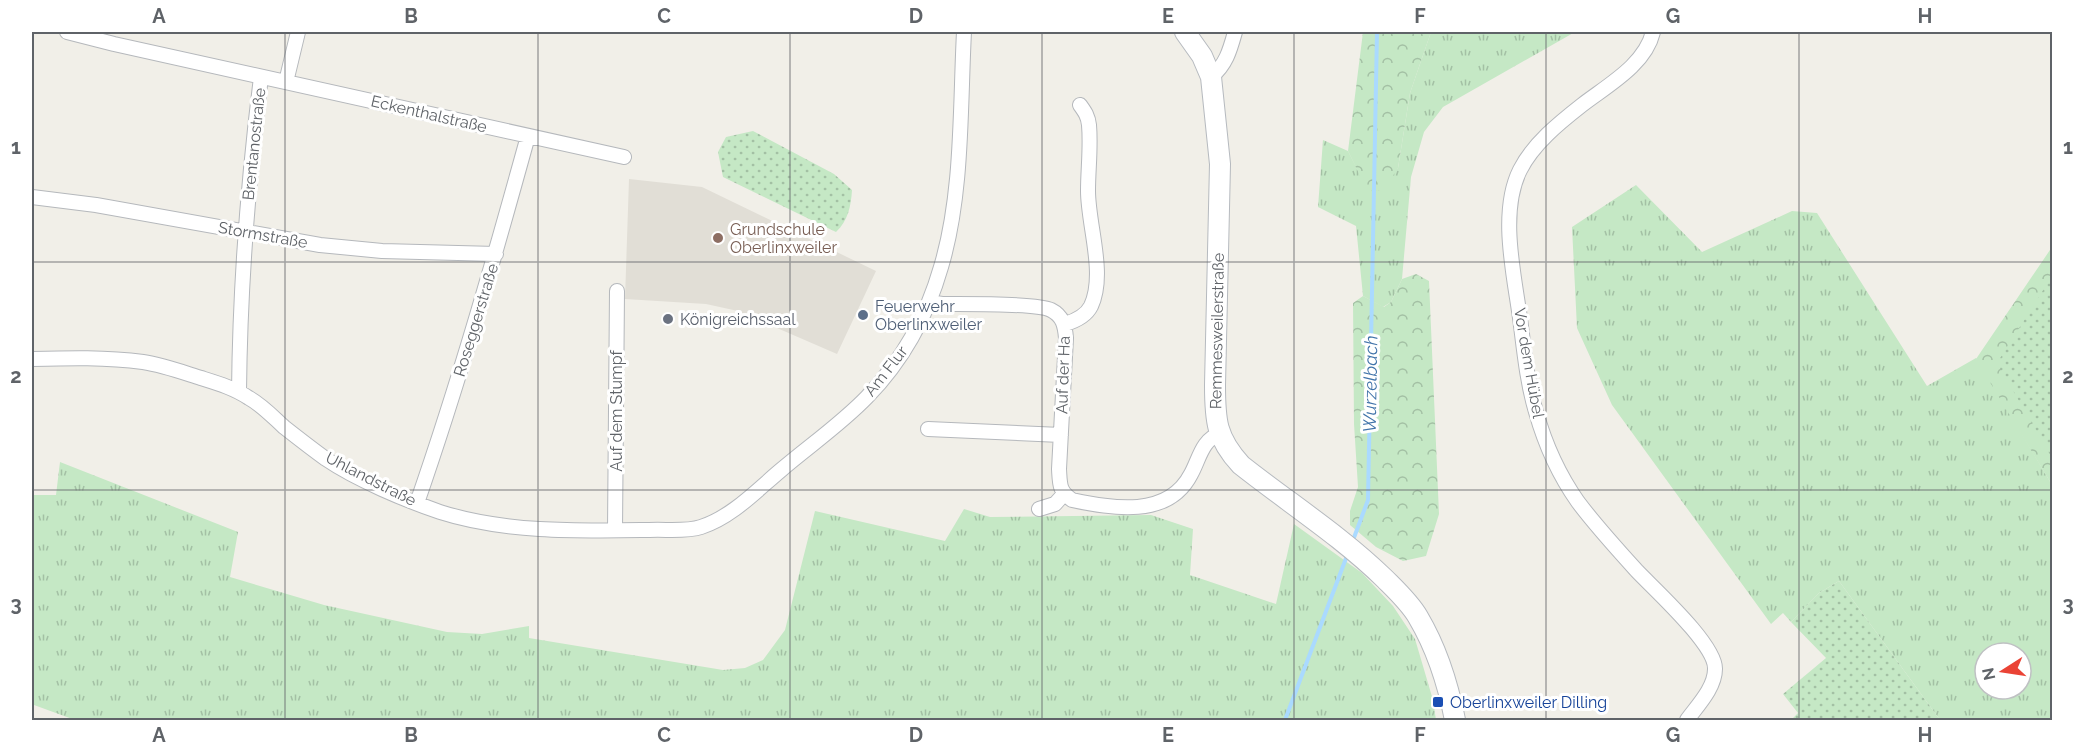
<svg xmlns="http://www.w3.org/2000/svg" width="2084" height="752" viewBox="0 0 2084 752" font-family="Raleway,sans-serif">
<defs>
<pattern id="grass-tufts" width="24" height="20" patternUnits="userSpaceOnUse" patternTransform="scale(1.5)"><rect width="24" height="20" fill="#c5e8c5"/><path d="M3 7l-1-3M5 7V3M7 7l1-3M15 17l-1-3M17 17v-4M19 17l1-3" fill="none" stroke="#a3c0a4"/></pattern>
<pattern id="forest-crowns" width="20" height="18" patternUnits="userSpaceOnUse" patternTransform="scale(1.5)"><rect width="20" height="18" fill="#c5e8c5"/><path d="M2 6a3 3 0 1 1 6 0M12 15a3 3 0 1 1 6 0" fill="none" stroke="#a3c0a4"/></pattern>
<pattern id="park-dots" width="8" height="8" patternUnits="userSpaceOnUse" patternTransform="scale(1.5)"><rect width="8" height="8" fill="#c5e8c5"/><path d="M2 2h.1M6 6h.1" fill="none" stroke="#a3c0a4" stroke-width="1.8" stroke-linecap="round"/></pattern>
</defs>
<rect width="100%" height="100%" fill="#f1efe8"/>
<path fill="#e1ded6" d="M629,179L702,187L876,271L837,354L738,311L706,304L625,299Z"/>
<path fill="url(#grass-tufts)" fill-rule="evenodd" d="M1431,32H1575L1443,107L1424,132L1411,177L1402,279L1391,302L1383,307L1363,296L1356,226L1318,207L1323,140L1348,151L1368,190L1398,168L1410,93Z
M1636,185L1702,252L1792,211L1817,213L1927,386L1976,358L1979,361L2052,485V720H1940L1839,581L1819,593L1791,622L1783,613L1771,624L1612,405L1577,328L1572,227ZM1985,653H2021V689H1985Z
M60,462L238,532L230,577L324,605L447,632L482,634L529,626V638L723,670L745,668L763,660L785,630L815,511L945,541L964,509L990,517L1151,515L1193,529L1190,575L1276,604L1294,524L1362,573L1393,606L1415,639L1433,700L1436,720H75L34,705L32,707V495H56Z"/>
<path fill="url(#forest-crowns)" d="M1363,32H1431L1410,93L1398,168L1383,191L1367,190L1348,151Z
M2052,247V485L1976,359Z
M1416,274L1429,281L1439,514L1426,556L1403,561L1376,547L1350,525V511L1358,487L1354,424L1353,303L1363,296L1384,307L1391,302L1402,279Z"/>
<path fill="url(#park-dots)" d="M753,131L834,174L852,190C851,206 848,221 836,232L723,177L718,152L726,137Z
M2052,276V458L1997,363Z
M1839,581L1940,720H1791L1798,713L1783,694L1826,658L1791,622L1819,593Z"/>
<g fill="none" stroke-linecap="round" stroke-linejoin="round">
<path stroke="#aadaff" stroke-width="4" d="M1352,543L1368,500L1377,32
M1285,720L1348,553"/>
<g stroke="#b5b8bc" stroke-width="16">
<path id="street" d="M67,32L114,44L624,157
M1653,32C1645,65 1608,85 1582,105C1559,123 1533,144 1520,170C1499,212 1514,274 1520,318C1524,349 1527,382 1536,412C1545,444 1559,475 1578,502C1596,526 1617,549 1637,571C1655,590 1716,645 1715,669C1715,688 1697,706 1687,720
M1211,77C1226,65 1230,50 1235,32
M286,82L298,32
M32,197L96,205L320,245L382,251L496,254
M929,302L942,304C963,304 1037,303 1051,310C1063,316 1065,326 1066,338L1059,469C1060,485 1059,491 1072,500C1112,508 1168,519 1191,474C1199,460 1202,439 1220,434
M1065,324C1075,321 1086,316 1091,306C1106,274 1088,225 1088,191C1088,169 1091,147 1089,125C1088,116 1085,112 1080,105
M32,359C69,358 106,357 143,362C163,365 182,372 201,378C217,383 234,388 249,398C262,405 273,417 284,427C298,438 312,449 326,459C357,480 405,500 440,512C505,533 581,531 649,530C665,529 686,532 701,527C732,517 757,490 781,470C809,446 841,424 867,397C902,361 927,316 941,267C963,194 960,107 964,32
M239,392C240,286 248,182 261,77
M928,429L1061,435
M417,503C459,382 494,259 528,136
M1039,509L1055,504L1064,494
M615,530L617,291"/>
</g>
<g stroke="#b6babf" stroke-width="22">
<path id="secondary" d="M1185,32L1202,56L1211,77L1220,164L1215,385C1215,420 1216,438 1241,465C1289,503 1341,536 1385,579C1396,590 1410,603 1418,617C1437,649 1448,684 1455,720"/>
</g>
<use href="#street" stroke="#fff" stroke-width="14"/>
<use href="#secondary" stroke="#fff" stroke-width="20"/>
</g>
<path fill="none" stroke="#5f6368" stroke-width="1.5" stroke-opacity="0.55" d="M285,32V720M538,32V720M790,32V720M1042,32V720M1294,32V720M1546,32V720M1799,32V720M32,262H2052M32,490H2052"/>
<circle fill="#8d6e63" stroke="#fff" stroke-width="2" cx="718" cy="238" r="6"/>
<circle fill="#5c6f8a" stroke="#fff" stroke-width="2" cx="863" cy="315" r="6"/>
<circle fill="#6b7280" stroke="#fff" stroke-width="2" cx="668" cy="319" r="6"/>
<rect fill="#1a4fb4" stroke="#fff" stroke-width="2" x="1432" y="696" width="12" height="12" rx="3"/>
<g text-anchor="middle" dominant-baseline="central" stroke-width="6" stroke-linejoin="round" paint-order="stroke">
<g font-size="16" fill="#5f6368" stroke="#fff">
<text transform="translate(429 114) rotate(13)">Eckenthalstraße</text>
<text transform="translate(254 144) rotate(-84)">Brentanostraße</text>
<text transform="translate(263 235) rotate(10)">Stormstraße</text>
<text transform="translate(476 320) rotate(-73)">Roseggerstraße</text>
<text transform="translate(1217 331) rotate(-89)">Remmesweilerstraße</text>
<text transform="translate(1529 363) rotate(80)">Vor dem Hübel</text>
<text transform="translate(886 371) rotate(-52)">Am Flur</text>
<text transform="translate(1063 375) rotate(-88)">Auf der Ha</text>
<text transform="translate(616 411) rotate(-90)">Auf dem Stumpf</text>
<text transform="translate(371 479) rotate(27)">Uhlandstraße</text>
</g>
<g font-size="16" fill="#785e54" stroke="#fff" text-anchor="start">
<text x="730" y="229">Grundschule<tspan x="730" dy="18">Oberlinxweiler</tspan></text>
</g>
<g font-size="16" fill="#4e5e75" stroke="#fff" text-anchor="start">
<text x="875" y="306">Feuerwehr<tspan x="875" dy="18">Oberlinxweiler</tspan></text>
</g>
<g font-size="16" fill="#5b616d" stroke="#fff" text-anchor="start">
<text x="680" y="319">Königreichssaal</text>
</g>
<g font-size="16" fill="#164399" stroke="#fff" text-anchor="start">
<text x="1450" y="702">Oberlinxweiler Dilling</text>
</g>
<g font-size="18" font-style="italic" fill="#4174aa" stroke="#fff">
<text transform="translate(1370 384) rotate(-89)">Wurzelbach</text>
</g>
</g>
<rect width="2084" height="752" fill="none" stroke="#ffffff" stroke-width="66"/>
<g transform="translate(2003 671) rotate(258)"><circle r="28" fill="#ffffff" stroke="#bfc1c3" stroke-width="1.5"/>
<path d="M0-4.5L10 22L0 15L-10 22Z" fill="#ea4335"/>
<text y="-9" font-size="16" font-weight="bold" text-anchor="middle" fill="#5f6368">N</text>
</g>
<rect x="33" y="33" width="2018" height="686" fill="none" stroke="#5f6368" stroke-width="2"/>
<g font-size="20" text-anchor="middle" font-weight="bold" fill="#5f6368">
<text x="159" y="23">A</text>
<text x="411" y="23">B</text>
<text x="664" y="23">C</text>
<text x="916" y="23">D</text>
<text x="1168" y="23">E</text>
<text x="1420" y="23">F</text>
<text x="1673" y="23">G</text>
<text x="1925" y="23">H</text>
<text x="16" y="154">1</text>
<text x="2068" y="154">1</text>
<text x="16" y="383">2</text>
<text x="2068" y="383">2</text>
<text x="16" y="611">3</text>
<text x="2068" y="611">3</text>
<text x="159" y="742">A</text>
<text x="411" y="742">B</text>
<text x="664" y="742">C</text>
<text x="916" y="742">D</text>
<text x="1168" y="742">E</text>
<text x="1420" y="742">F</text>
<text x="1673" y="742">G</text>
<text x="1925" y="742">H</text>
</g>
</svg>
